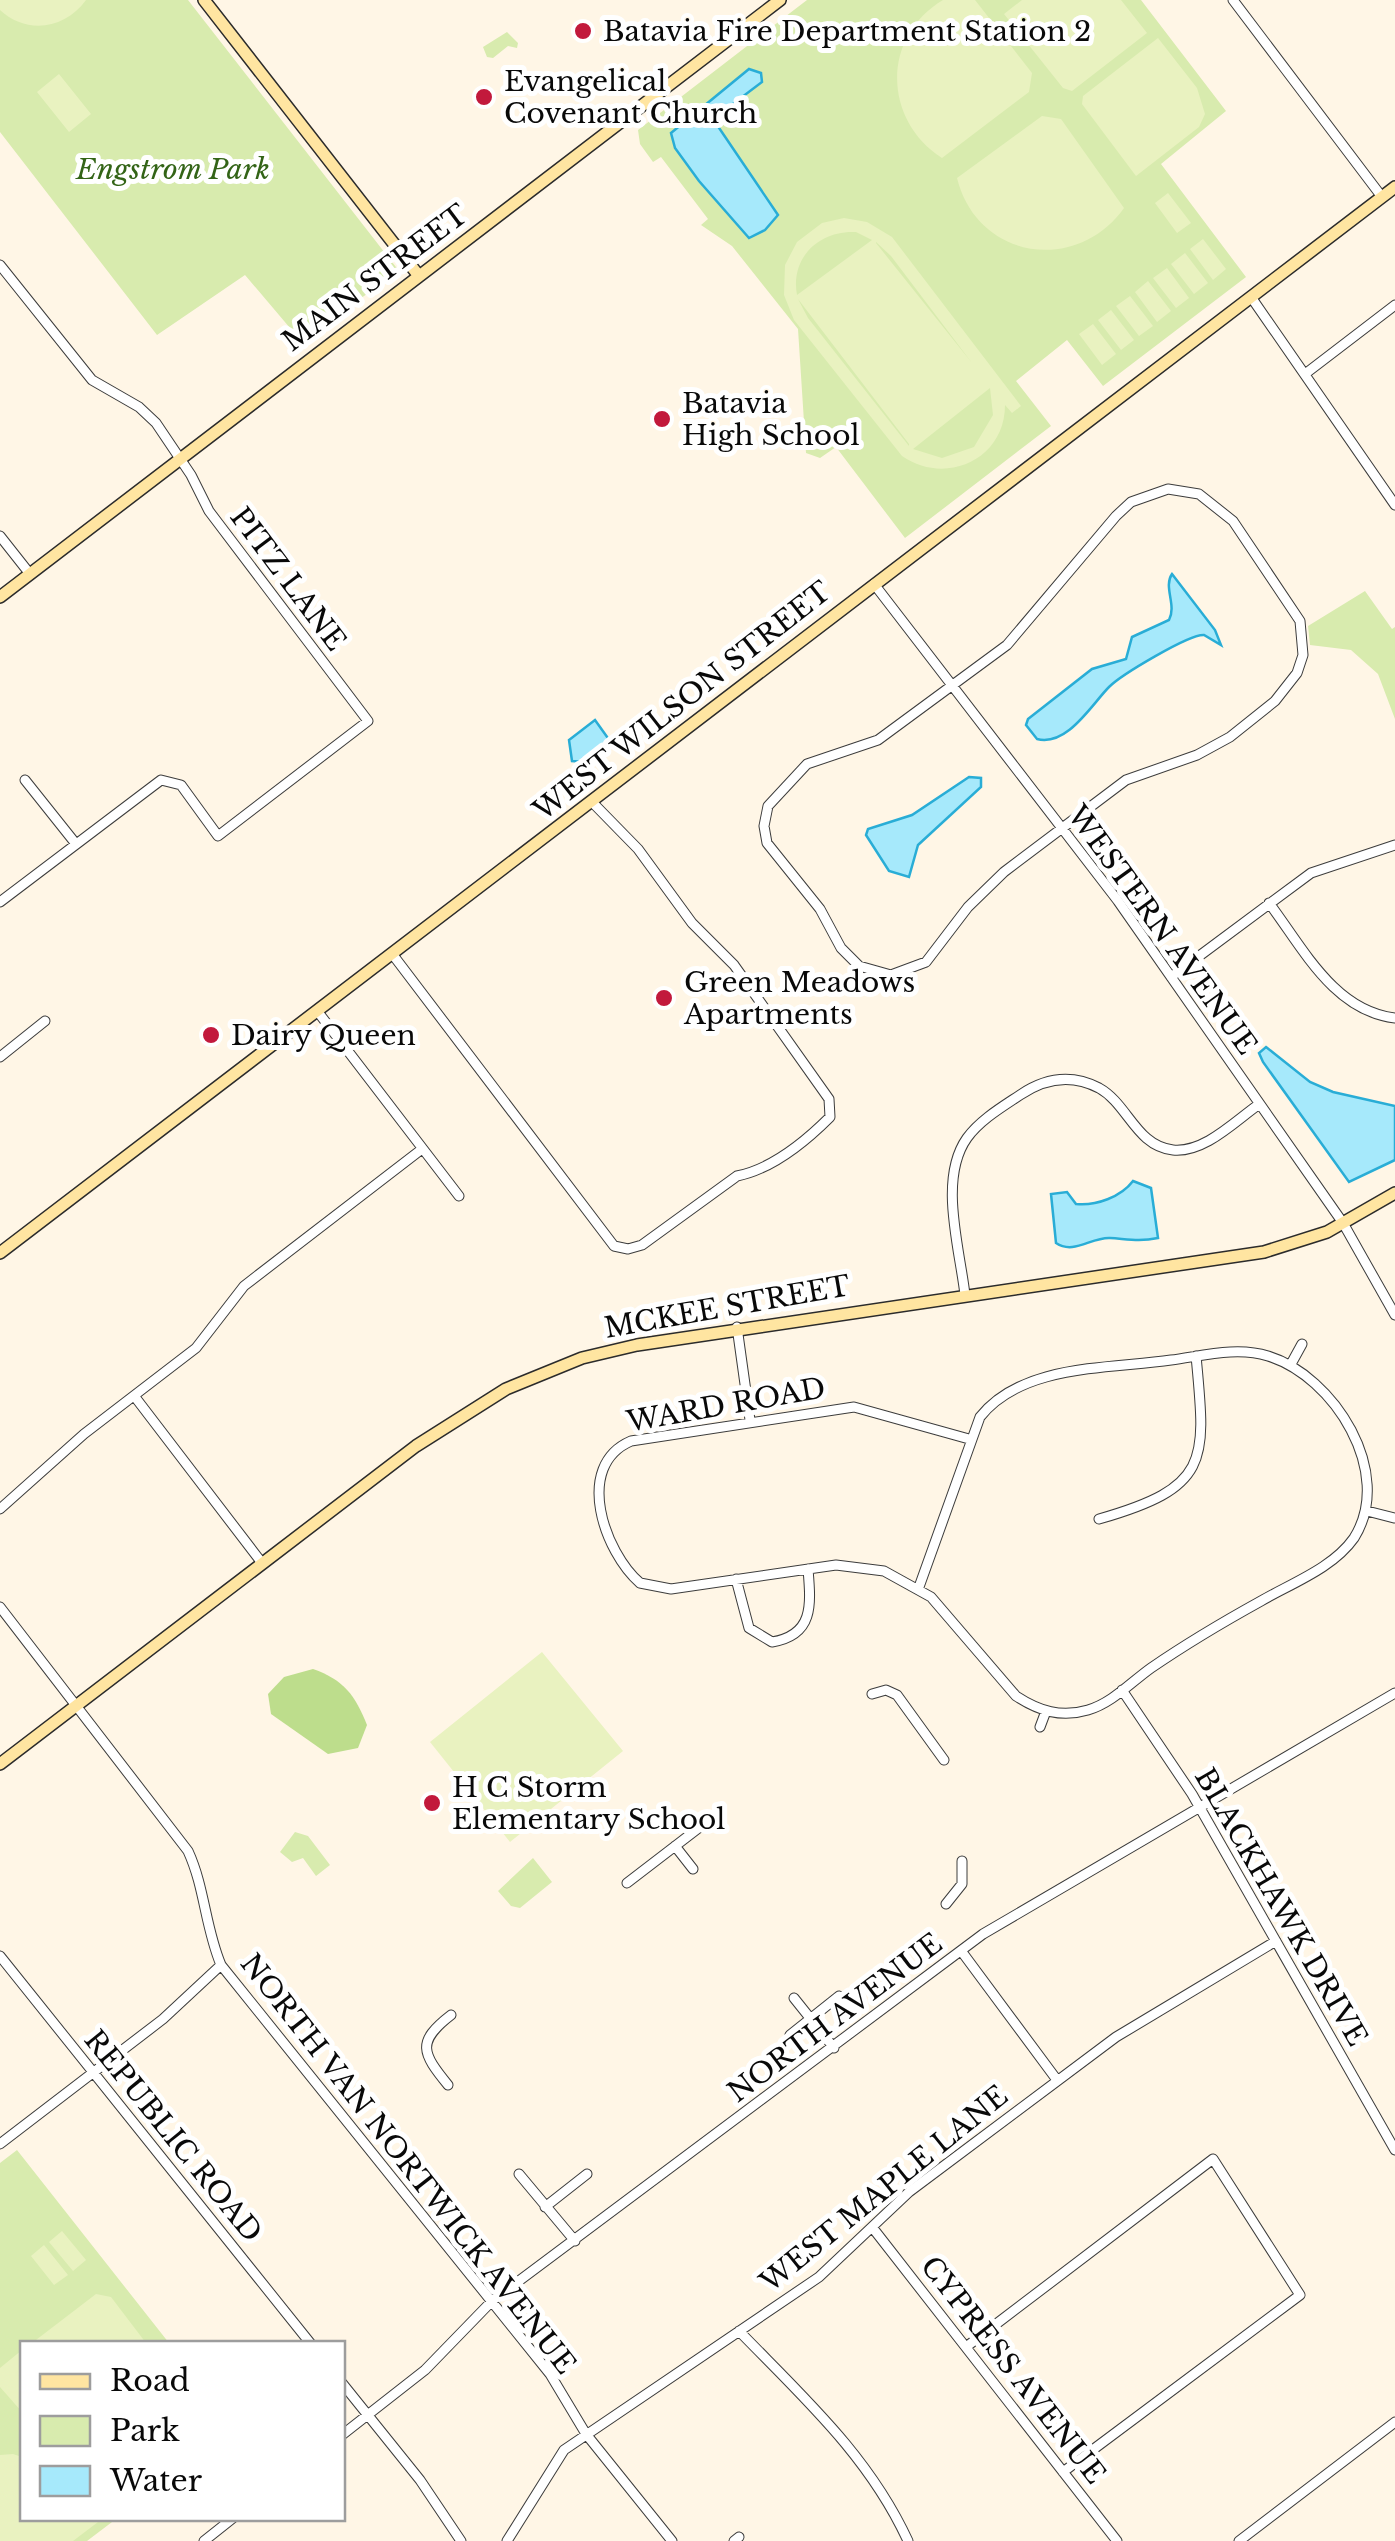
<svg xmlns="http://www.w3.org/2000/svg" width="1395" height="2541" viewBox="0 0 1395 2541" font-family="'Libre Baskerville',serif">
<rect width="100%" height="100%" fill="#fff6e6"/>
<path fill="#d8ebae" d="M0,0H188L399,271L301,341L245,275L157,335L0,132Z
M807,0H1141L1226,111L1161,164L1246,277L1103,386L1067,340L1016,381L1051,426L905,538L836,447L820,458L806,453L798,329L732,246L701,225L708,219L661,157L653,162L640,144L638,130Z
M507,32L518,43L517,48L508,46L493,58L487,57L483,47Z
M1365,591L1392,629L1395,627V719L1378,674L1351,650L1310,645L1308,626Z
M295,1832L308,1836L330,1865L316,1876L303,1858L292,1862L280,1852Z
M533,1858L552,1882L520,1908L511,1906L498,1891Z
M17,2150L169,2343L22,2344V2518L116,2519L87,2541H0V2163Z"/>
<path fill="#bddd8c" d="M313,1669C344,1680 355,1695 367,1725L358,1748L328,1754L271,1714L268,1694L284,1677Z"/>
<path fill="#e9f2c0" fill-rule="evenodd" d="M0,0H86C65,29 27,35 0,10Z
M943,0H975L1032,73L1029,92L942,158C883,120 881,37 943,0Z
M1022,0H1121L1147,33L1072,91L1063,88L1004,14Z
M1158,38L1197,88L1205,114L1199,127L1136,176L1082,104L1083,96Z
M59,74L91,114L69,132L37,92Z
M1042,116L1061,119L1124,208C1076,275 977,259 957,178Z
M1168,193L1191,223L1177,233L1155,203Z
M844,218L867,222L892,237L1021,406L1012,413L1005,405C1005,460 945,486 902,456L794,320L784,295L785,265L797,242L822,223ZM856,232L872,240L797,295C790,258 819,230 856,232ZM876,242L891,256L972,363L876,243ZM798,299L909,444V446L808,318ZM990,388L993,415L974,447L942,458L913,449Z
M1203,239L1226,269L1213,280L1190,249Z
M1185,253L1208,283L1194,294L1171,264Z
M1167,268L1189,298L1176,308L1153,278Z
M1148,281L1171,311L1157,322L1135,292Z
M1130,296L1153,326L1139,336L1116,306Z
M1111,310L1134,340L1121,350L1098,320Z
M1093,324L1116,354L1102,365L1079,334Z
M542,1652L623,1751L510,1842L430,1742Z
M62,2231L86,2260L73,2271L49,2242Z
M44,2245L68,2275L54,2285L31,2256Z
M96,2294L111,2297L146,2343H32Z
M22,2350V2412L0,2387V2368Z
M13,2454L22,2457V2518L102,2519L73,2541H0V2455Z"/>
<path fill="#a6e9fb" stroke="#29add6" stroke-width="2.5" d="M749,69L761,73L762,82L713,119L778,215L765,230L749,238L699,181L675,148L671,133Z
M1172,574L1215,630L1221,645L1204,635C1189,634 1121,675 1109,687C1092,704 1067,747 1037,739L1026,725L1028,719L1092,669L1126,659L1132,637L1169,620C1177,605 1163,587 1172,574Z
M595,720L610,741L584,762L572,761L569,740Z
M969,777L981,778V787L918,845L909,877L889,871L866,835L868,829L912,815Z
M1266,1047L1310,1082L1333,1092L1395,1106V1160L1349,1182L1263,1062L1259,1053Z
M1133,1181L1151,1188L1158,1238C1139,1242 1127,1239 1110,1238C1091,1237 1074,1255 1056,1243L1051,1194L1067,1192L1076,1204C1096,1206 1121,1197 1133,1181Z"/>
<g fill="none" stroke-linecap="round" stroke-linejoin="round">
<g stroke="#3c3c3c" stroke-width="11">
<path id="street" d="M1233,0L1382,197
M0,265L92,380L139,407L156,423L191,475L209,511L368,721L218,836L181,785L161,780L0,902
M1251,297L1395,505
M1305,374L1395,305
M1168,489L1199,494L1233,521L1300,621L1303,655L1297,673L1275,701L1230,737L1197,755L1126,780L1004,872L968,907L926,962L891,975L859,966L841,948L820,909L767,843L764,826L768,806L807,764L878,740L1007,645L1116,516L1131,502Z
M0,536L30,574
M874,584L1118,901L1343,1223L1395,1315
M25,780L76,844
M1269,903C1303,948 1334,1011 1395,1018
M393,955L614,1246L628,1249L642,1245L737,1176C772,1169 805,1142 830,1117L829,1099L734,965L692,923L638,849L592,802
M1171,977L1311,873L1395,845
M318,1012L459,1196
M0,1057L45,1021
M965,1295C960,1249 938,1179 967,1138C980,1120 1002,1107 1020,1095C1045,1078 1072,1074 1099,1088C1128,1104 1136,1146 1173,1150C1204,1153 1234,1122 1258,1105
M737,1327L750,1420
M1291,1364L1302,1344
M135,1397L262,1563
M0,1509L84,1434L196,1348L244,1286L422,1149
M1367,1511L1394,1518
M1099,1519C1211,1487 1206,1461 1196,1356
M736,1579L749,1628L772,1642C814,1635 811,1605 808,1569
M919,1587L980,1417C1022,1364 1108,1369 1171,1360C1202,1356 1237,1346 1268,1356C1334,1376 1395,1473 1354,1538C1333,1568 1292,1583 1261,1601C1223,1622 1186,1644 1151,1668C1130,1683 1112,1703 1088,1710C1061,1718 1039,1711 1016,1696L931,1597L884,1571L836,1565L671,1589L640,1583C605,1553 573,1466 631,1441L854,1407L969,1439
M0,1607L188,1851C205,1888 205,1927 221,1965L550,2374L586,2434L672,2541
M1122,1690L1192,1794L1395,2150
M872,1694L886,1690L897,1695L944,1760
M1040,1727L1046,1711
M675,1846L693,1869
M627,1883L713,1817
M946,1904L962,1884V1861
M962,1952L1057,2080
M0,1956L311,2344
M794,1998L834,2048
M790,2035L839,1996
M448,2085C422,2053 416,2042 451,2015
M0,2144L163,2019L221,1965
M519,2174L575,2241
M545,2207L587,2174
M872,2227L1117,2541
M739,2331C803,2397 869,2456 908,2541
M966,2347L1213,2159L1300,2295L1063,2472
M342,2383L420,2480L461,2541
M342,2435L425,2370L492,2301L983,1934L1395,1693
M204,2541L233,2518
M507,2541L564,2450L819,2277L909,2192L1116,2037L1276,1941
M734,2541L739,2537
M1239,2541L1395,2422"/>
</g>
<g stroke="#2b2b2b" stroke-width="14">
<path id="secondary" d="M204,0L419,276
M0,597L780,0
M0,1253L1395,187
M0,1764L416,1446L506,1389L582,1358L637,1345L1264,1252L1327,1232L1395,1193"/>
</g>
<use href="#street" stroke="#fff" stroke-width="9"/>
<use href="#secondary" stroke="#ffe5a1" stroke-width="11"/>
</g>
<g fill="#c2193c" stroke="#fff" stroke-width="4">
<circle cx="583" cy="31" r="10"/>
<circle cx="484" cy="97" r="10"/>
<circle cx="662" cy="419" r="10"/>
<circle cx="664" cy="998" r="10"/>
<circle cx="211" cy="1035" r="10"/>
<circle cx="432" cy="1803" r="10"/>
</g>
<g text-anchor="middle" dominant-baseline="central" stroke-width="10" stroke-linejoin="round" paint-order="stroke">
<g font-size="28" fill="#090909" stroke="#fff" text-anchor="start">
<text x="603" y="31">Batavia Fire Department Station 2</text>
<text x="504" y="81">Evangelical<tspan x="504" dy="32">Covenant Church</tspan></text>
<text x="682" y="403">Batavia<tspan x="682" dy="32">High School</tspan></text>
<text x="684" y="982">Green Meadows<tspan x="684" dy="32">Apartments</tspan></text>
<text x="231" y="1035">Dairy Queen</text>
<text x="452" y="1787">H C Storm<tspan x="452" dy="32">Elementary School</tspan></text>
</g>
<g font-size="28" font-style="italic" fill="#336417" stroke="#fff">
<text x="173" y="169">Engstrom Park</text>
</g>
<g font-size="28" fill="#090909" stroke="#fff">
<text transform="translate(375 278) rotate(-37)">MAIN STREET</text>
<text transform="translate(288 579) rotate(53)">PITZ LANE</text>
<text transform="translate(682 701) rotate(-38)">WEST WILSON STREET</text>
<text transform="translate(1162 930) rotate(54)">WESTERN AVENUE</text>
<text transform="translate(727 1307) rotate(-10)">MCKEE STREET</text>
<text transform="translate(726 1405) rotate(-10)">WARD ROAD</text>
<text transform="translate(1281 1907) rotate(60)">BLACKHAWK DRIVE</text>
<text transform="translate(835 2018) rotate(-37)">NORTH AVENUE</text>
<text transform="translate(173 2136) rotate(51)">REPUBLIC ROAD</text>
<text transform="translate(408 2164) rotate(52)">NORTH VAN NORTWICK AVENUE</text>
<text transform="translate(884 2189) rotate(-39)">WEST MAPLE LANE</text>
<text transform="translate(1013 2370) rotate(52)">CYPRESS AVENUE</text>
</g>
</g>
<rect x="20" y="2341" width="325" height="180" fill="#ffffff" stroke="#9d9d9d" stroke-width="2.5"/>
<rect x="40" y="2374" width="50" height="15" fill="#ffe5a1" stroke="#9d9d9d" stroke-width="2.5"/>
<text x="110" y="2391" font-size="30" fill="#090909">Road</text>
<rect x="40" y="2416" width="50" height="30" fill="#d8ebae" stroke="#9d9d9d" stroke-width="2.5"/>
<text x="110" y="2441" font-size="30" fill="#090909">Park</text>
<rect x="40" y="2466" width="50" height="30" fill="#a6e9fb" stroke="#9d9d9d" stroke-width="2.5"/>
<text x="110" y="2491" font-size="30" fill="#090909">Water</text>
</svg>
